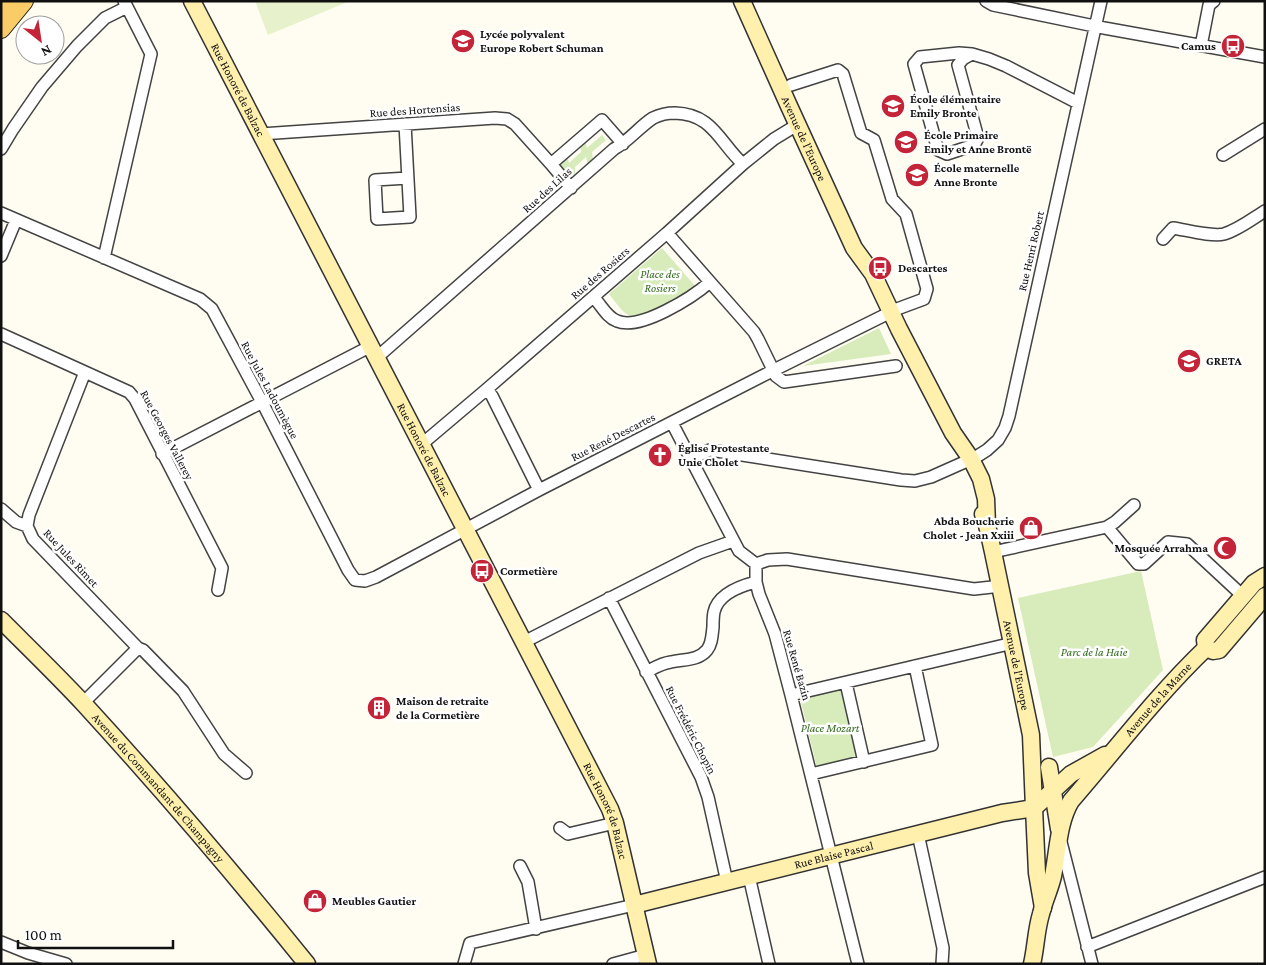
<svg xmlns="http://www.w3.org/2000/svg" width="1266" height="965" viewBox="0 0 1266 965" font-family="'Crimson Pro',serif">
<rect width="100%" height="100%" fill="#fffcf2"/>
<path fill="#d7ebbb" d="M602,135L606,140L592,152L593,161L588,166L586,157L575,167V176L572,179L558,163L567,155L569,163L581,152L580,144L585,139L587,148Z
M662,248L696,287C683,295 645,321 630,316C622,313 615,301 609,294Z
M879,328L891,354L803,366Z
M1141,571L1163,670L1093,747L1053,757L1018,598Z
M843,688L859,757L817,768L800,698Z"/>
<path fill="#e7f2cd" d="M255,1H350L268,35Z"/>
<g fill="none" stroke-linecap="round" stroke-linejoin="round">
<g stroke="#434343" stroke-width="14">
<path id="street" d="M986,1L993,5L1104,28L1265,57
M1201,46L1209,5L1214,1
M972,54L963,59L958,65L978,138L974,145L947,154L938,150L914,64L920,57L959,53L972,54L989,59L1006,66L1078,103
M405,124L410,217L377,219L375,180L408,178
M261,134L495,118L507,119L515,124L551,164L571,188
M1,149L13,129L42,87L77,46L105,18L127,7
M1223,155L1265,129
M551,164L602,120L623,144
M1,213L200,299L212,309L262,402L348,570L355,580L365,581L376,577L539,490L774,370L897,309L924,299L927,289L906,214L892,199L874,140L861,133L843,74L838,70L791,85
M667,233L754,332L758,339L776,376L784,382L896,366
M1163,239L1173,228C1186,230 1212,237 1224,234C1238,230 1252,219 1265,211
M1,256L16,220
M104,258L151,54L124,1
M593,297C601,304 606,317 617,321C640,331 693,297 710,282
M1,334L129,392L135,399L222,568L218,590
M376,356L382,353L614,149C629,141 639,127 653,118C659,115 669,113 675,113C713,114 719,142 743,164
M487,389L492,396L539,490
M672,423L739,551L756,564
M422,444L487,389L667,233L743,164L774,139L792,128L798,125
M162,454L371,346
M690,459L710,450L901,480L915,481L931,477L976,457L987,450L998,440L1005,428L1009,416L1101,1
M1,509L16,522L27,526
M1107,527L1138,564H1144L1168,542L1187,544L1244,597
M993,552L1107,527L1115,522L1134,505
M756,564V582L759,594L775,634L791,695L858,964
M756,564L768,560L787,559L974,589L1001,586
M609,598L701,777L708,797L727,882
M524,642L699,553L733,541
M138,648L143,650L183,691L224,754L246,773
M646,672C654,668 662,663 671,662C684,659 698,661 707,650C712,644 712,635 713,627C713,622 713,617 714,612C718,594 740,586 756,582
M846,683L864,762
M791,695L1013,643
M83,703L138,648L33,539L27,526L29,515L85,372
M811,774L932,745L915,666
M560,828L568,834L615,823
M918,834L943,948L942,964
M1061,842L1092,964
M520,866L528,882L536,929
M749,876L769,964
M1,942L28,953L66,964
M1087,947L1265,877
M464,964L470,943L634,905
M613,964L646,955"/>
</g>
<g stroke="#323232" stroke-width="19">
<g id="secondary">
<path id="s1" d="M192,1L610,809L615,823L648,964"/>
<path id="s2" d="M742,1L789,106L854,248L873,274L899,329L953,433L971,459L981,479L986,499L987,525"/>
<path id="s3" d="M983,514L987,525L993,552L1031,735L1034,808L1037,873L1043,908"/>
<path id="s4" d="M1,620C29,648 57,675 84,704C161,788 235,875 307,964"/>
<path d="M1206,648L1205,640L1254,583L1265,576"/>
<path d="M1206,648L1213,651L1219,650L1265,596"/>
<path d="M1049,767L1059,829"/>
<path d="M1034,808L1071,774L1105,755"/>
<path id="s5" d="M634,905L1002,813L1034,808"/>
<path id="s6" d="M1032,964C1036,947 1036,930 1041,914C1044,901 1050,889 1053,876C1058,851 1058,823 1071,801C1116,749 1157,695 1206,648"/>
</g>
</g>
<g stroke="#212121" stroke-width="20">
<path id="primary" d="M1,6L5,1
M1,29L24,1"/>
</g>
<use href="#street" stroke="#fff" stroke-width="11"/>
<use href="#secondary" stroke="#fff0ad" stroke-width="16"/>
<use href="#primary" stroke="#facc67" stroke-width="18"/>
</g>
<defs>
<g id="school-disc" transform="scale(1.25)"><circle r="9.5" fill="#c32437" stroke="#fff"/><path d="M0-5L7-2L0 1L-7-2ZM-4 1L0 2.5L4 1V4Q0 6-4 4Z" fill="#fff"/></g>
<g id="bus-disc" transform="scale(1.25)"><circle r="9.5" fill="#c32437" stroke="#fff"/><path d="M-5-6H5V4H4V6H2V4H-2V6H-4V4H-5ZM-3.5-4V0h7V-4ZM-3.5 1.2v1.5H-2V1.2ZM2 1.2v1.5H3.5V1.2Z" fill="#fff"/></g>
<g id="university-disc" transform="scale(1.25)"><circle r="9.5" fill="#c32437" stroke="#fff"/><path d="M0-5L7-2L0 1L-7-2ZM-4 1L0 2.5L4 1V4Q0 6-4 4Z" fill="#fff"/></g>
<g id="church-disc" transform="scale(1.25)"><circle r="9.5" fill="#c32437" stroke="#fff"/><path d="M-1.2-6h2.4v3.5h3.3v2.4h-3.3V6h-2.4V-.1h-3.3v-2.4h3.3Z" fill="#fff"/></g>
<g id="shop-disc" transform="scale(1.25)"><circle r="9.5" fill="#c32437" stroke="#fff"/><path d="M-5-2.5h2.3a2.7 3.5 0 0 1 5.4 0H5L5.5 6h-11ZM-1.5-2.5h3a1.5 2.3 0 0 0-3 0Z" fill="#fff"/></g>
<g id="mosque-disc" transform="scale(1.25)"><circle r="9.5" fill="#c32437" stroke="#fff"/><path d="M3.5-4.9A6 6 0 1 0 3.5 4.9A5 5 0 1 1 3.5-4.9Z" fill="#fff"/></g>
<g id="building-disc" transform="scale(1.25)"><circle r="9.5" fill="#c32437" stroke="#fff"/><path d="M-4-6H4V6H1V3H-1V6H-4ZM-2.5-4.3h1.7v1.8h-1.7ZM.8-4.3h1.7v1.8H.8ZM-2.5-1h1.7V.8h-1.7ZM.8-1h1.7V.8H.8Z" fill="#fff"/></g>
</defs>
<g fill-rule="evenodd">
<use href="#school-disc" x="463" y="41"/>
<use href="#bus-disc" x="1233" y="46"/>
<use href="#school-disc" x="893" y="106"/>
<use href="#school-disc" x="906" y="142"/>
<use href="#school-disc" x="917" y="175"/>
<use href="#bus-disc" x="880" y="268"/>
<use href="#university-disc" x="1189" y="361"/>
<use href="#church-disc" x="660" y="455"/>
<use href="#shop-disc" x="1031" y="528"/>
<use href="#mosque-disc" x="1225" y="548"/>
<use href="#bus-disc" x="482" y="571"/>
<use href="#building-disc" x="379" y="708"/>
<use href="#shop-disc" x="315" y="901"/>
</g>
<g text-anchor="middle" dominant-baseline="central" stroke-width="5" stroke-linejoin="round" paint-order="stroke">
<g font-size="12" font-weight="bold" fill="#101010" stroke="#fff" text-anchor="start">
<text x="480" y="34">Lycée polyvalent<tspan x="480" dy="14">Europe Robert Schuman</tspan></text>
<text x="1216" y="46" text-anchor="end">Camus</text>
<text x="910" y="99">École élémentaire<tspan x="910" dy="14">Emily Bronte</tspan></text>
<text x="924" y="135">École Primaire<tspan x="924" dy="14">Emily et Anne Brontë</tspan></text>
<text x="934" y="168">École maternelle<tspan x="934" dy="14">Anne Bronte</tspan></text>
<text x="898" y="268">Descartes</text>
<text x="1206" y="361">GRETA</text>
<text x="678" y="448">Église Protestante<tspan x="678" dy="14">Unie Cholet</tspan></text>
<text x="1014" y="521" text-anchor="end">Abda Boucherie<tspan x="1014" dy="14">Cholet - Jean Xxiii</tspan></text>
<text x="1208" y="548" text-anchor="end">Mosquée Arrahma</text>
<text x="500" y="571">Cormetière</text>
<text x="396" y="701">Maison de retraite<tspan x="396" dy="14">de la Cormetière</tspan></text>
<text x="332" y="901">Meubles Gautier</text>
</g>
<g font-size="12" fill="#101010" stroke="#fff">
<text stroke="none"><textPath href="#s1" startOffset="100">Rue Honoré de Balzac</textPath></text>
<text transform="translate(415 110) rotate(-4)">Rue des Hortensias</text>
<text stroke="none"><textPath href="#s2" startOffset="151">Avenue de l’Europe</textPath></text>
<text transform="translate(547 190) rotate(-42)">Rue des Lilas</text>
<text transform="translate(1031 251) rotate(-77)">Rue Henri Robert</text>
<text transform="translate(600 273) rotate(-41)">Rue des Rosiers</text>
<text transform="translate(270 390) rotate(62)">Rue Jules Ladoumègue</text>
<text transform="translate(167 435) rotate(62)">Rue Georges Vallerey</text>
<text transform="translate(613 437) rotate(-27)">Rue René Descartes</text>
<text stroke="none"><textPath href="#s1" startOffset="505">Rue Honoré de Balzac</textPath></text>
<text transform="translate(71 558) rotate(47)">Rue Jules Rimet</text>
<text transform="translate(797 665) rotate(74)">Rue René Bazin</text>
<text stroke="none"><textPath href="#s3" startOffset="155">Avenue de l’Europe</textPath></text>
<text stroke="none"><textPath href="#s6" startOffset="302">Avenue de la Marne</textPath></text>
<text transform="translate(691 730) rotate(63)">Rue Frédéric Chopin</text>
<text stroke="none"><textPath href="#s4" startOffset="230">Avenue du Commandant de Champagny</textPath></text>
<text stroke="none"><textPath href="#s1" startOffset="910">Rue Honoré de Balzac</textPath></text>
<text stroke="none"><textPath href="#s5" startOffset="206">Rue Blaise Pascal</textPath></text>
</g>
<g font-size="12" font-style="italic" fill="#336a1e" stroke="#fff">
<text x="660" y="274">Place des<tspan x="660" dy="14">Rosiers</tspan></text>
<text x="1094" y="652">Parc de la Haie</text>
<text x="830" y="728">Place Mozart</text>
</g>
</g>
<rect width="1266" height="965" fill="none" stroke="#101010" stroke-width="5"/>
<g transform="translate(40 40) rotate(150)"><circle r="24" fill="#ffffff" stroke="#9f9f9f"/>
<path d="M0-4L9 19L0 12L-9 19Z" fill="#c32437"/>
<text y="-8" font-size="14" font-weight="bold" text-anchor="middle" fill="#101010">N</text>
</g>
<path d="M18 940v8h155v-8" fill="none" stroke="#101010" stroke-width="2.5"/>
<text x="25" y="940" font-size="15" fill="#101010" stroke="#ffffff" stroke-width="4" paint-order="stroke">100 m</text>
</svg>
